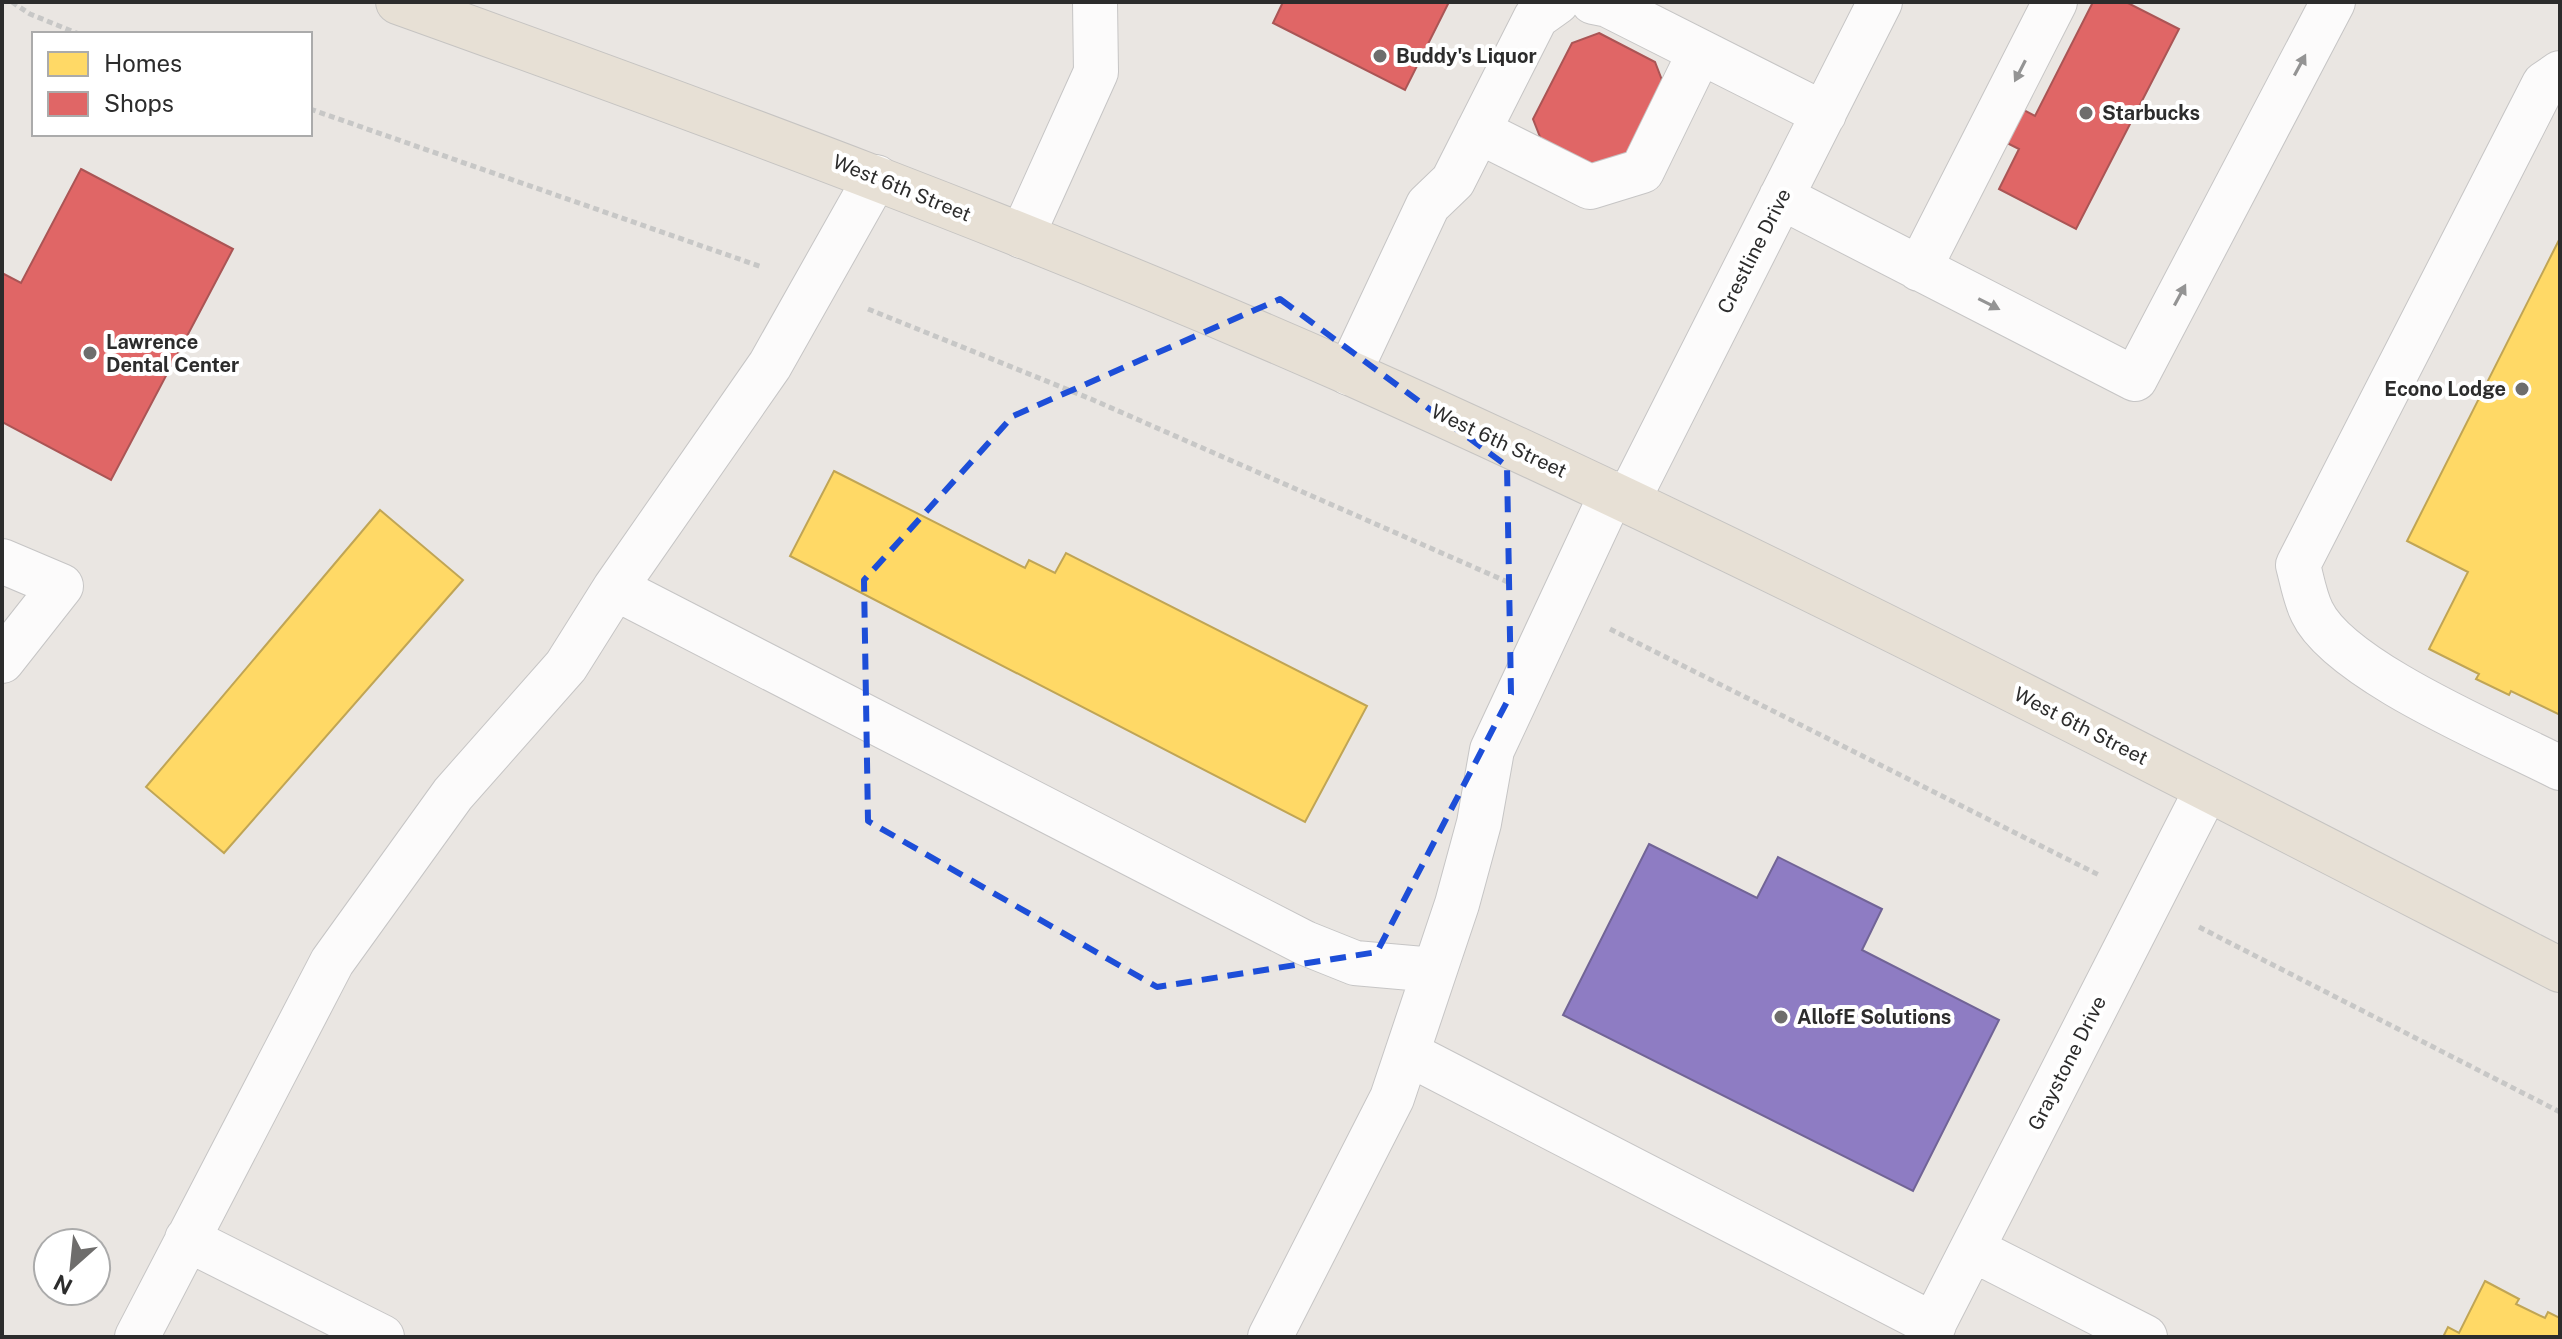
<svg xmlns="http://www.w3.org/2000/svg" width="2562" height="1339" viewBox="0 0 2562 1339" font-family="'Public Sans',sans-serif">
<rect width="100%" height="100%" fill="#eae6e2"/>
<path fill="#ffd966" stroke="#c0a555" stroke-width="2" d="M2560,238V715L2511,691L2509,695L2476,679L2479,674L2429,649L2468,572L2407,541Z
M834,471L1025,568L1029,560L1055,573L1066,553L1367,706L1305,822L790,556Z
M380,510L463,580L224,853L146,787Z
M2485,1281L2519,1299L2516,1304L2545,1318L2548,1312L2560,1318V1337H2443L2448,1327L2459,1333Z"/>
<path fill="#e06666" stroke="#a55" stroke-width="2" d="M1283,2H1449L1405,90L1273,23Z
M2093,2H2126L2179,29L2076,229L1999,189L2019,149L2005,142L2022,109L2035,116Z
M1599,33L1655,62L1665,88L1627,165L1598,175L1544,147L1533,119L1572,43Z
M81,169L233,249L111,480L2,422V273L21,283Z"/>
<path fill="#8e7cc3" stroke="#716496" stroke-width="2" d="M1649,844L1757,898L1778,857L1882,909L1862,950L1999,1020L1913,1191L1563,1015Z"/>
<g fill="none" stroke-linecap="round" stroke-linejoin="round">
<g stroke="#c6c5c5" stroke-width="46">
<path id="minor" d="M1593,2L1608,5L1824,114
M2560,73L2544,84L2298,565C2302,580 2305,598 2312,612C2340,671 2500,737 2560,768
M1478,131L1590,187L1642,171L1700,52
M1781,197L2135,379L2333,2
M1022,236L1096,72L1095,2
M1919,269L2055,2
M1349,373L1428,205L1453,181L1536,17L1557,2
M1628,500L1880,2
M2,561L61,586L2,661
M615,588L1305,943L1355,963L1434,970
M1407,1053L1934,1325
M187,1239L382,1337
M1972,1249L2145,1337
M137,1337L332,962L453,794L566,666L615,588L770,365L876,177
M1270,1337L1392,1098L1457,904L1479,823L1492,750L1612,493
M1927,1337L2207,789"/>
</g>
<g stroke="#c6c4c2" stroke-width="46">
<path id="major" d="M398,2C719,117 1040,236 1352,374C1763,557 2161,765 2560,970"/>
</g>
<path stroke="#c7c7c6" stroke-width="5" stroke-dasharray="6 4" stroke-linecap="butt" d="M12,2L30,14L79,34
M310,109L762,267
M868,309L1091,399L1510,583
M1610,629L2101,876
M2199,927L2560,1112"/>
<use href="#minor" stroke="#fcfbfb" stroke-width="44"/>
<use href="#major" stroke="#e7e0d5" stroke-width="44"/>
</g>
<defs><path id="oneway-solid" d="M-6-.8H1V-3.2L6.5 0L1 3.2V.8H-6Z" transform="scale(2)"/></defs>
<g fill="#949494">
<use href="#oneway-solid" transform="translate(2300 65) rotate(-62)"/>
<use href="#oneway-solid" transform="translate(2020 71) rotate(117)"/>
<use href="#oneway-solid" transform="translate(2180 295) rotate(-62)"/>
<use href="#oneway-solid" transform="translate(1989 304) rotate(27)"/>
</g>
<path fill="none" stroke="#1d4ed8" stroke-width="6" stroke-dasharray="16 10" stroke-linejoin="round" d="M1280,299L1507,466L1511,694L1377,952L1157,987L868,821L864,580L1013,416Z"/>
<g fill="#6e6d6c" stroke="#fff" stroke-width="3">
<circle cx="1380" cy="56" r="8"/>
<circle cx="2086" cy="113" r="8"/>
<circle cx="90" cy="353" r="8"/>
<circle cx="2522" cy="389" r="8"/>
<circle cx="1781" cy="1017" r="8"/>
</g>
<g text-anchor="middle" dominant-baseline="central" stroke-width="8" stroke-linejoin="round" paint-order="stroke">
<g font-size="20" font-weight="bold" fill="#2c2c2c" stroke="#fff" text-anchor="start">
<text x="1396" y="56">Buddy's Liquor</text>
<text x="2102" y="113">Starbucks</text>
<text x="106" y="342">Lawrence<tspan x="106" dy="23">Dental Center</tspan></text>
<text x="2506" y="389" text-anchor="end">Econo Lodge</text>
<text x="1797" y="1017">AllofE Solutions</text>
</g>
<g font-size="20" fill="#2c2c2c" stroke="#fff">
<text transform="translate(902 188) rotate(22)">West 6th Street</text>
<text transform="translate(1754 251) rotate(-63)">Crestline Drive</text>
<text transform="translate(1499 441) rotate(25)">West 6th Street</text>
<text transform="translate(2081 726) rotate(27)">West 6th Street</text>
<text transform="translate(2067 1063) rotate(-63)">Graystone Drive</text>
</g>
</g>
<rect width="2562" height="1339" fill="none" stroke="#2c2c2c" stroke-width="8"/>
<rect x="32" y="32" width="280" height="104" fill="#ffffff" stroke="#ababab" stroke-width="2"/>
<rect x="48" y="52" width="40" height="24" fill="#ffd966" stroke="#ababab" stroke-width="2"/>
<text x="104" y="72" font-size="24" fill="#2c2c2c">Homes</text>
<rect x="48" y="92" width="40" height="24" fill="#e06666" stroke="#ababab" stroke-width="2"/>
<text x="104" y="112" font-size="24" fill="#2c2c2c">Shops</text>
<g transform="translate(72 1267) rotate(207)"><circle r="38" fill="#ffffff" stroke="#ababab" stroke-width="2"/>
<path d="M0-6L14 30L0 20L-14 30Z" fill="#6e6d6c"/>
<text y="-12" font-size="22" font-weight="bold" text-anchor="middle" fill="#2c2c2c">N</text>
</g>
</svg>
